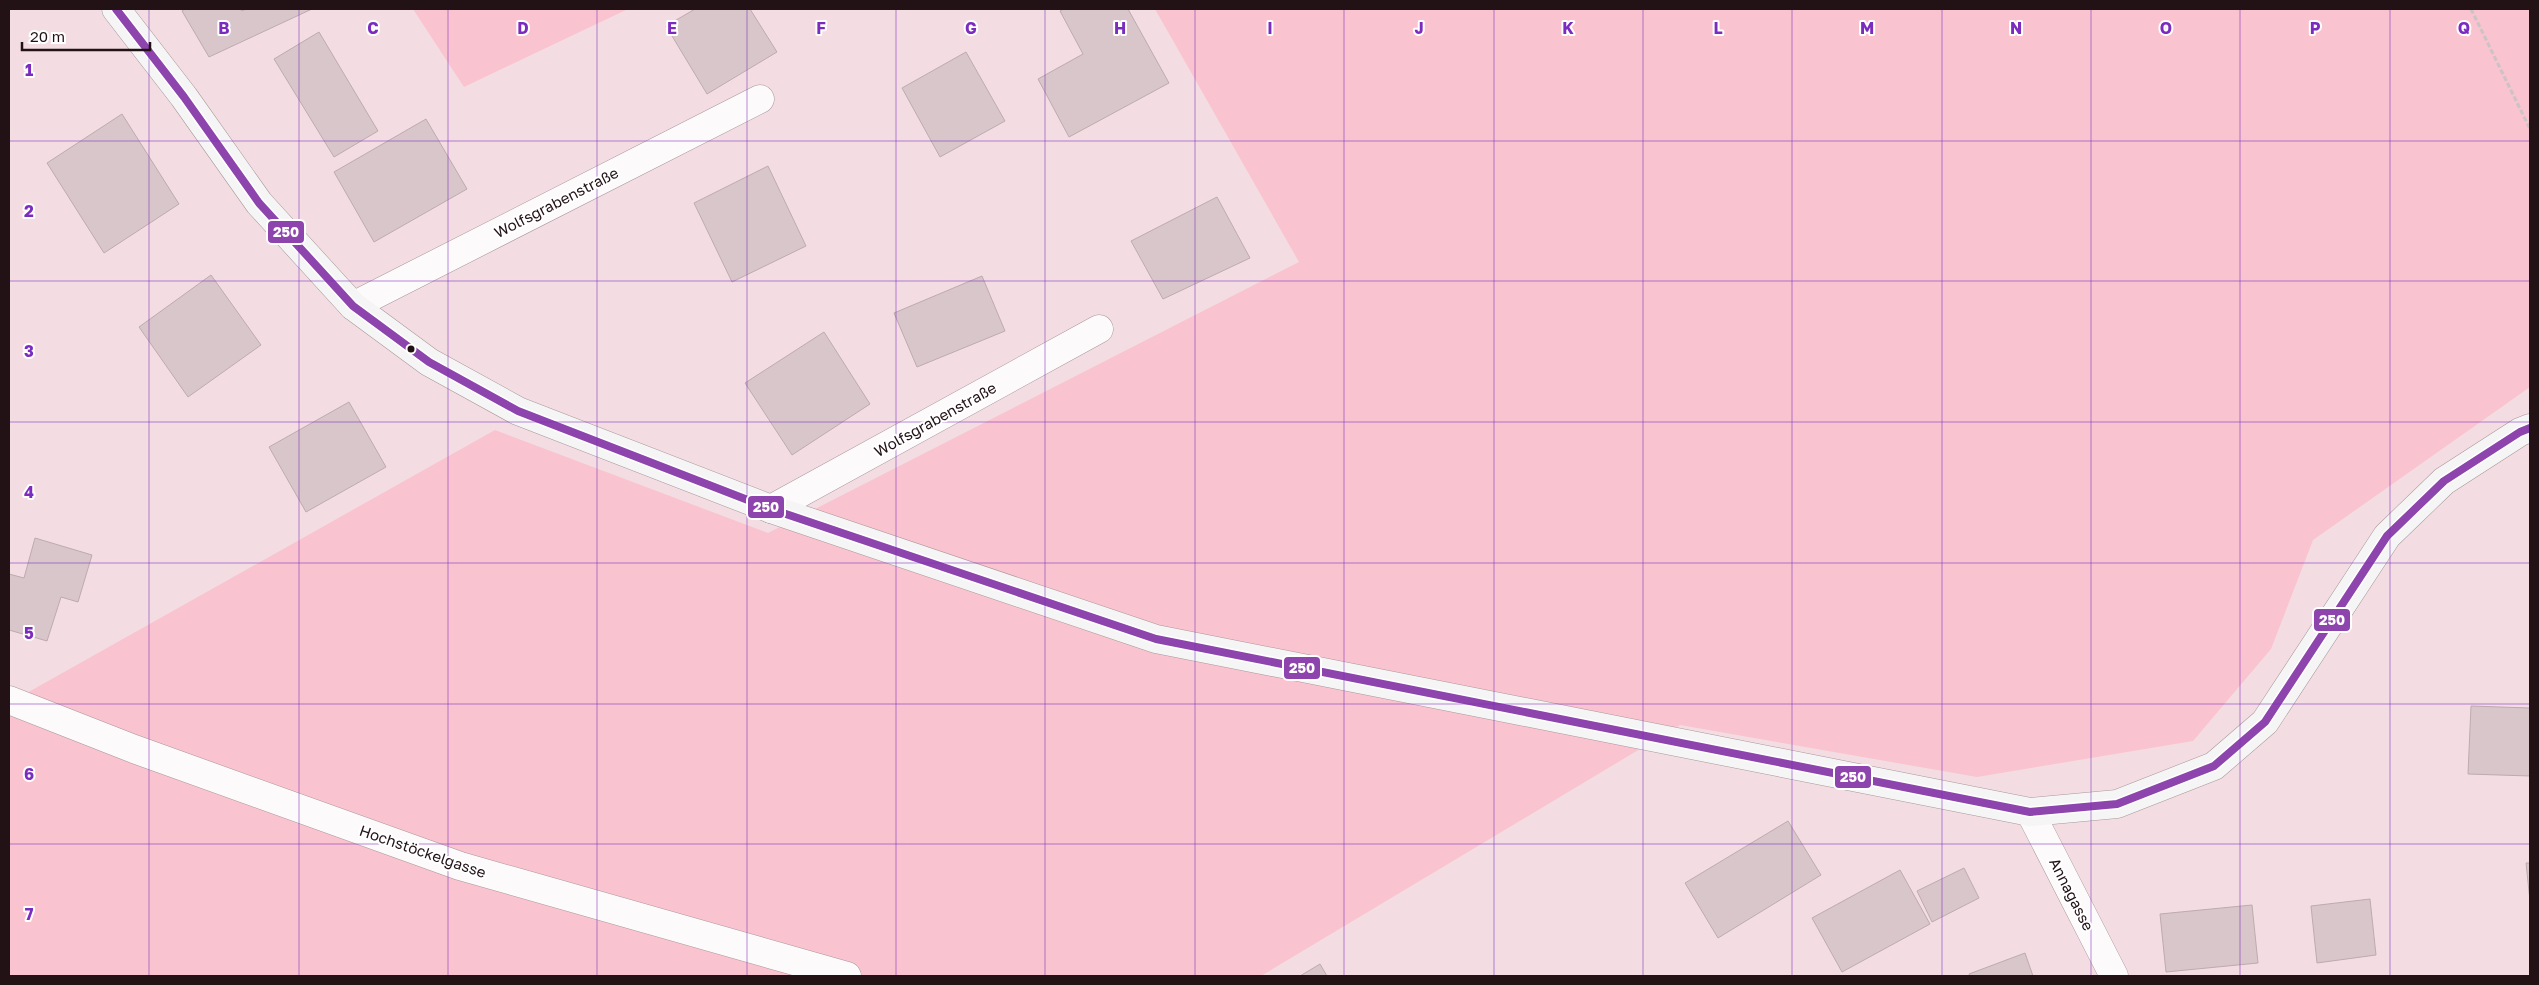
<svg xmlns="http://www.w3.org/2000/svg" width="2539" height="985" viewBox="0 0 2539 985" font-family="'Golos Text',sans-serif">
<rect width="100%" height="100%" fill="#f3dde2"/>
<path fill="#f9c3cf" d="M413,9H628L464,87Z
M1155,9H2530V387L2313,540L2271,649L2193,741L1977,777L1680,725L1261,976H9V703L495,430L768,533L1299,262Z"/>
<path fill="#d8c6ca" stroke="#bdabaf" d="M185,9H240L242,11L246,9H312L209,57L182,11Z
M695,9H750L777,52L707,94L666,26Z
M1064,9H1128L1169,83L1069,137L1038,79L1083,54L1060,11Z
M319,32L378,131L334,157L274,59Z
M966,52L1005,121L940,157L902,88Z
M122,114L179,204L104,253L47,163Z
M426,119L467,189L374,242L334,172Z
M768,166L806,246L732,282L694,203Z
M1217,197L1250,258L1163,299L1131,241Z
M211,275L261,345L188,397L139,327Z
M982,276L1005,331L917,367L894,313Z
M824,332L870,404L792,455L745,383Z
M349,402L386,467L306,512L269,447Z
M35,538L92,555L78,602L61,597L47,641L9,630V574L24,578Z
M2471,706L2530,708V776L2468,774Z
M1788,821L1821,875L1718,938L1685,883Z
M2526,863H2530V901Z
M1964,868L1979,898L1932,922L1917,891Z
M1900,870L1930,924L1842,972L1812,918Z
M2370,899L2376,955L2317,963L2311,906Z
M2252,905L2258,963L2166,972L2160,914Z
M2025,953L2033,976H1970L1969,974Z
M1320,964L1327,976H1300Z"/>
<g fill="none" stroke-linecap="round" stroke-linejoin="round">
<g stroke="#a8979b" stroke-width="29">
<path id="minor" d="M353,306L760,99
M771,509L1099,329
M9,700L134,749L460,866L847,976
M2030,812L2114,976"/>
</g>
<g stroke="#a8979b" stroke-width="29">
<path id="secondary" d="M116,9L184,97L259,203L353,306L429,362L518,411L771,509L1156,639L2030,812L2117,804L2214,766L2265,722L2387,536L2444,481L2520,432L2530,428"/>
</g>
<path stroke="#cbc3c5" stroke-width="3" stroke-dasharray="5 2.5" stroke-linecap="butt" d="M2471,9L2530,129"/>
<use href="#minor" stroke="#fdfafb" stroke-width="28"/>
<use href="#secondary" stroke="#f6f5f6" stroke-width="28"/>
<g stroke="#fff" stroke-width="11">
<path id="bus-1" d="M116,9L184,97L259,203L353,306L429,362L518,411L771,509L1156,639L2030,812L2117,804L2214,766L2265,722L2387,536L2444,481L2520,432L2530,428"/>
</g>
<use href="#bus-1" stroke="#8e44ad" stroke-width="8"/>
</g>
<path fill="none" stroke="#7b2cbf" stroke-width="1" stroke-opacity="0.55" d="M149,9V976M299,9V976M448,9V976M597,9V976M747,9V976M896,9V976M1045,9V976M1195,9V976M1344,9V976M1494,9V976M1643,9V976M1792,9V976M1942,9V976M2091,9V976M2240,9V976M2390,9V976M9,141H2530M9,281H2530M9,422H2530M9,563H2530M9,704H2530M9,844H2530"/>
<circle fill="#221216" stroke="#fff" stroke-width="2" cx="411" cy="349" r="4.5"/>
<g text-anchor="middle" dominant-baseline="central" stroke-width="4" stroke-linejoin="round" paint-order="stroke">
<g font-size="15" fill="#221216" stroke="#fff">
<text transform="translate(556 202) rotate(-27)">Wolfsgrabenstraße</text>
<text transform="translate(935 419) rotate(-29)">Wolfsgrabenstraße</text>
<text transform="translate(423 851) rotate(19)">Hochstöckelgasse</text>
<text transform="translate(2072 894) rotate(63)">Annagasse</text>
</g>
</g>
<g font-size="16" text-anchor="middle" font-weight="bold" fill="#7b2cbf" stroke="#fff" stroke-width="4" stroke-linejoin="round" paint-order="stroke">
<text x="224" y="34">B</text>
<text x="373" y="34">C</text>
<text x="523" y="34">D</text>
<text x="672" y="34">E</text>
<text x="821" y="34">F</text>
<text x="971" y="34">G</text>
<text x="1120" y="34">H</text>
<text x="1270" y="34">I</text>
<text x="1419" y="34">J</text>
<text x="1568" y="34">K</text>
<text x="1718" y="34">L</text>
<text x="1867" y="34">M</text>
<text x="2016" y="34">N</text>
<text x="2166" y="34">O</text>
<text x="2315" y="34">P</text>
<text x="2464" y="34">Q</text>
<text x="29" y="76">1</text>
<text x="29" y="217">2</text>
<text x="29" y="357">3</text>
<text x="29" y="498">4</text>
<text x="29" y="639">5</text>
<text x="29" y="780">6</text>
<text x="29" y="920">7</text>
</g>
<g stroke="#fff" stroke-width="2">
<rect x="267" y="220" width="38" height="24" rx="5" fill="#8e44ad"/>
<rect x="747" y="495" width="38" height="24" rx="5" fill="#8e44ad"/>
<rect x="2313" y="608" width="38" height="24" rx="5" fill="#8e44ad"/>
<rect x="1283" y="656" width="38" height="24" rx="5" fill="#8e44ad"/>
<rect x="1834" y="765" width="38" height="24" rx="5" fill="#8e44ad"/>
</g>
<g font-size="14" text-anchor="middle" font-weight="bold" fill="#fff">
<text x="286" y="237">250</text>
<text x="766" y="512">250</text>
<text x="2332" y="625">250</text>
<text x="1302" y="673">250</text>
<text x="1853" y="782">250</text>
</g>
<rect width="2539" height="985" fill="none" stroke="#221216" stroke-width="20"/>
<path d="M22 42v8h128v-8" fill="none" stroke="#221216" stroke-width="2.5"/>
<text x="30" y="42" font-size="15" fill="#221216" stroke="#ffffff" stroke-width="4" paint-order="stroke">20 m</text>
</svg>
